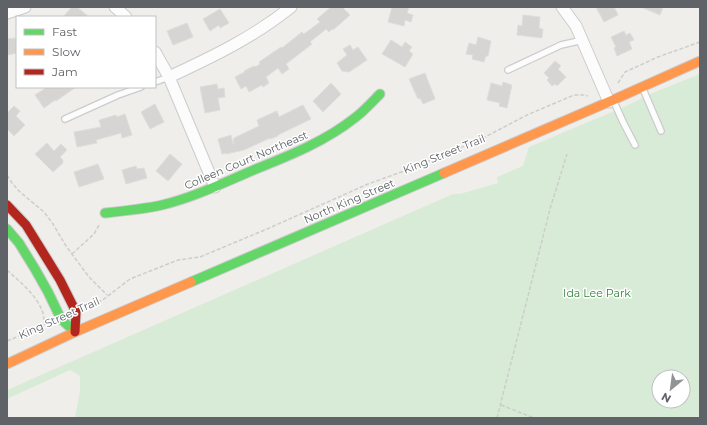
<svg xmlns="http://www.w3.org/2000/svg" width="707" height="425" viewBox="0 0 707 425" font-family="Montserrat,sans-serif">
<rect width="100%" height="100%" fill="#efeeea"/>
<path fill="#d8ebd6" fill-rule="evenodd" d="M700,74V418H75L80,391V376L70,370L7,399V390L453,194H460L498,183L497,177L523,166L529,147L624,107L655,92ZM659,377H683V401H659Z"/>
<path fill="#d6d5d3" stroke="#deddd9" d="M72,7H77L89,17H63Z
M331,7H342L350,15L333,30L332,29L329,32L326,29L310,42L312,44L286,64L289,69L282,74L278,68L266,77L269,83L263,87L262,85L249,92L246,86L241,89L235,77L245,72L244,71L254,66L255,67L260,64L259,62L281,47L282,48L302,32L304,34L320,22L317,19Z
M392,7H409L407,13L413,15L411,22L405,20L404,26L388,22Z
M596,7H614L618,15L604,22Z
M641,7H663L660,15Z
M220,9L229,23L220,28L219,25L210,31L203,19Z
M523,15L540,17L539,28L543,29L542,38L517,35L518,25L522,26Z
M187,23L193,37L173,45L167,31Z
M624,31L626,35L630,33L634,40L629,42L632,49L617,56L614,48L616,47L611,37Z
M478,37L491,41L488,56H486L484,62L472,59L473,55L466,54L469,43L476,45Z
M15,38L17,46V53L7,55V39Z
M391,40L402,47L405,42L412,47L409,51L413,54L405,67L382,54Z
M350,45L353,50L358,47L367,60L349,72L342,71L337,63L347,55L343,49Z
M555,61L561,66L558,69L566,77L557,86L555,84L552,86L547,80L549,78L544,73Z
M425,73L435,99L423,104L420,98L418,99L409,79Z
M503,82L512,85L507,108L499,106L500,103L487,100L491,83L502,86Z
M331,83L341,94L323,112L313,101Z
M217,84L218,89L224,88L225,97L218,98L220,110L205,113L200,87Z
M47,87H76L56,101L55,100L44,108L35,95Z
M155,104L164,122L150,129L141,112Z
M303,105L311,119L278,135V136L270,139V138L244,150L226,154V153L222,154L218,139L231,135L233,144L234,138L259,126L257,120L277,111L279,117Z
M14,106L20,111L16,116L25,125L14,136L7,129V113Z
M125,114L132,135L122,138L121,133L96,140L97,143L77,147L74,132L101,127L99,120L116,115L117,117Z
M47,143L54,151L61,144L67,150L60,157L63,160V163L53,172L35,154Z
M170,154L182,164L168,181L156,171Z
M98,164L104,179L79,187L74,172Z
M136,166L137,169L144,168L147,178L126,184L122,170Z"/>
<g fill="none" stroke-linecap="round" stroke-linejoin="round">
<g stroke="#cbcccc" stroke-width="8">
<path id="lane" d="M508,70L561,45L583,40
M155,82L169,77
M643,89L661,131
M614,102L623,122L635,145
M65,119L118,95L141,87"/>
</g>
<g stroke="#cbcccc" stroke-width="13">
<path id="street" d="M115,7L126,17
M562,7L576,26L609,102
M7,13L25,7
M155,52L169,77L215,187
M169,77C212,57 254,37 291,7"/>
</g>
<g stroke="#cacacb" stroke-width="11">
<path id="fast" d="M105,213C124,211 144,209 162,205C195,197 225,182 256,169C291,155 326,141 356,117C365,110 372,102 380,94
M7,229L19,243L35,269L48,292L61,319L75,332
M191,282L444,173"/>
</g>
<g stroke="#cacacb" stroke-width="11">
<path id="slow" d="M444,173L613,100L700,61
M7,364L75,332L191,282"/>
</g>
<g stroke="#cacacb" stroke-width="11">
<path id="jam" d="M7,205L26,225L60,280L76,312L75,332"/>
</g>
<path stroke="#cacfcc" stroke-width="1.5" stroke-dasharray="4 2" stroke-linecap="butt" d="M618,83L625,72L658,57L700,42
M7,175L12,183L20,192L44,212L53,224L66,246L89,277L107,295
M72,254L94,234L99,225
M7,270C20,282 37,295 43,313C44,317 44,321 45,325
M87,308L104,299L130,279L178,260L200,257L267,229L368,184L415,167L483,138L527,115L574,95H584L588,96
M7,341L50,323
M501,405L534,418
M497,418L550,209L567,154"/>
<use href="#lane" stroke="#fdfcfc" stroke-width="5.5"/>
<use href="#street" stroke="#fdfcfc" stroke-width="11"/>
<use href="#fast" stroke="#63d668" stroke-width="9"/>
<use href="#slow" stroke="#ff974d" stroke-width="9"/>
<use href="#jam" stroke="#b3261e" stroke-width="9"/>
</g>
<g text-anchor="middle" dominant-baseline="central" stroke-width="3" stroke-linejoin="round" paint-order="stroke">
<g font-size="11" fill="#5f6368" stroke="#fff">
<text transform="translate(444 154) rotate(-22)">King Street Trail</text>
<text transform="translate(246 160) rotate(-23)">Colleen Court Northeast</text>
<text transform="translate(349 201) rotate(-23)">North King Street</text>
<text transform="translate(59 318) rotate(-24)">King Street Trail</text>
</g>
<g font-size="11" fill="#348238" stroke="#fff">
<text x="597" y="293">Ida Lee Park</text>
</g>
</g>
<rect width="707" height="425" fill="none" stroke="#5f6368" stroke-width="16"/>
<rect x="16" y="16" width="140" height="72" fill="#ffffff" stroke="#bfc1c3"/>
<rect x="24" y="29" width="20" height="6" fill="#63d668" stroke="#bfc1c3"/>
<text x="52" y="36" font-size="12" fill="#5f6368">Fast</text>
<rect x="24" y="49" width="20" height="6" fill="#ff974d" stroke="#bfc1c3"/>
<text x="52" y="56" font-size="12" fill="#5f6368">Slow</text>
<rect x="24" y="69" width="20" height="6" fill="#b3261e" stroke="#bfc1c3"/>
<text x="52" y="76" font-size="12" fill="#5f6368">Jam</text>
<g transform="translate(671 389) rotate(209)"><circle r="19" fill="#ffffff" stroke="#bfc1c3"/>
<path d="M0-3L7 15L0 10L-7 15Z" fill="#919496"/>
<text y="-6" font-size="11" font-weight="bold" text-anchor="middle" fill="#5f6368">N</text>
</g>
</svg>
